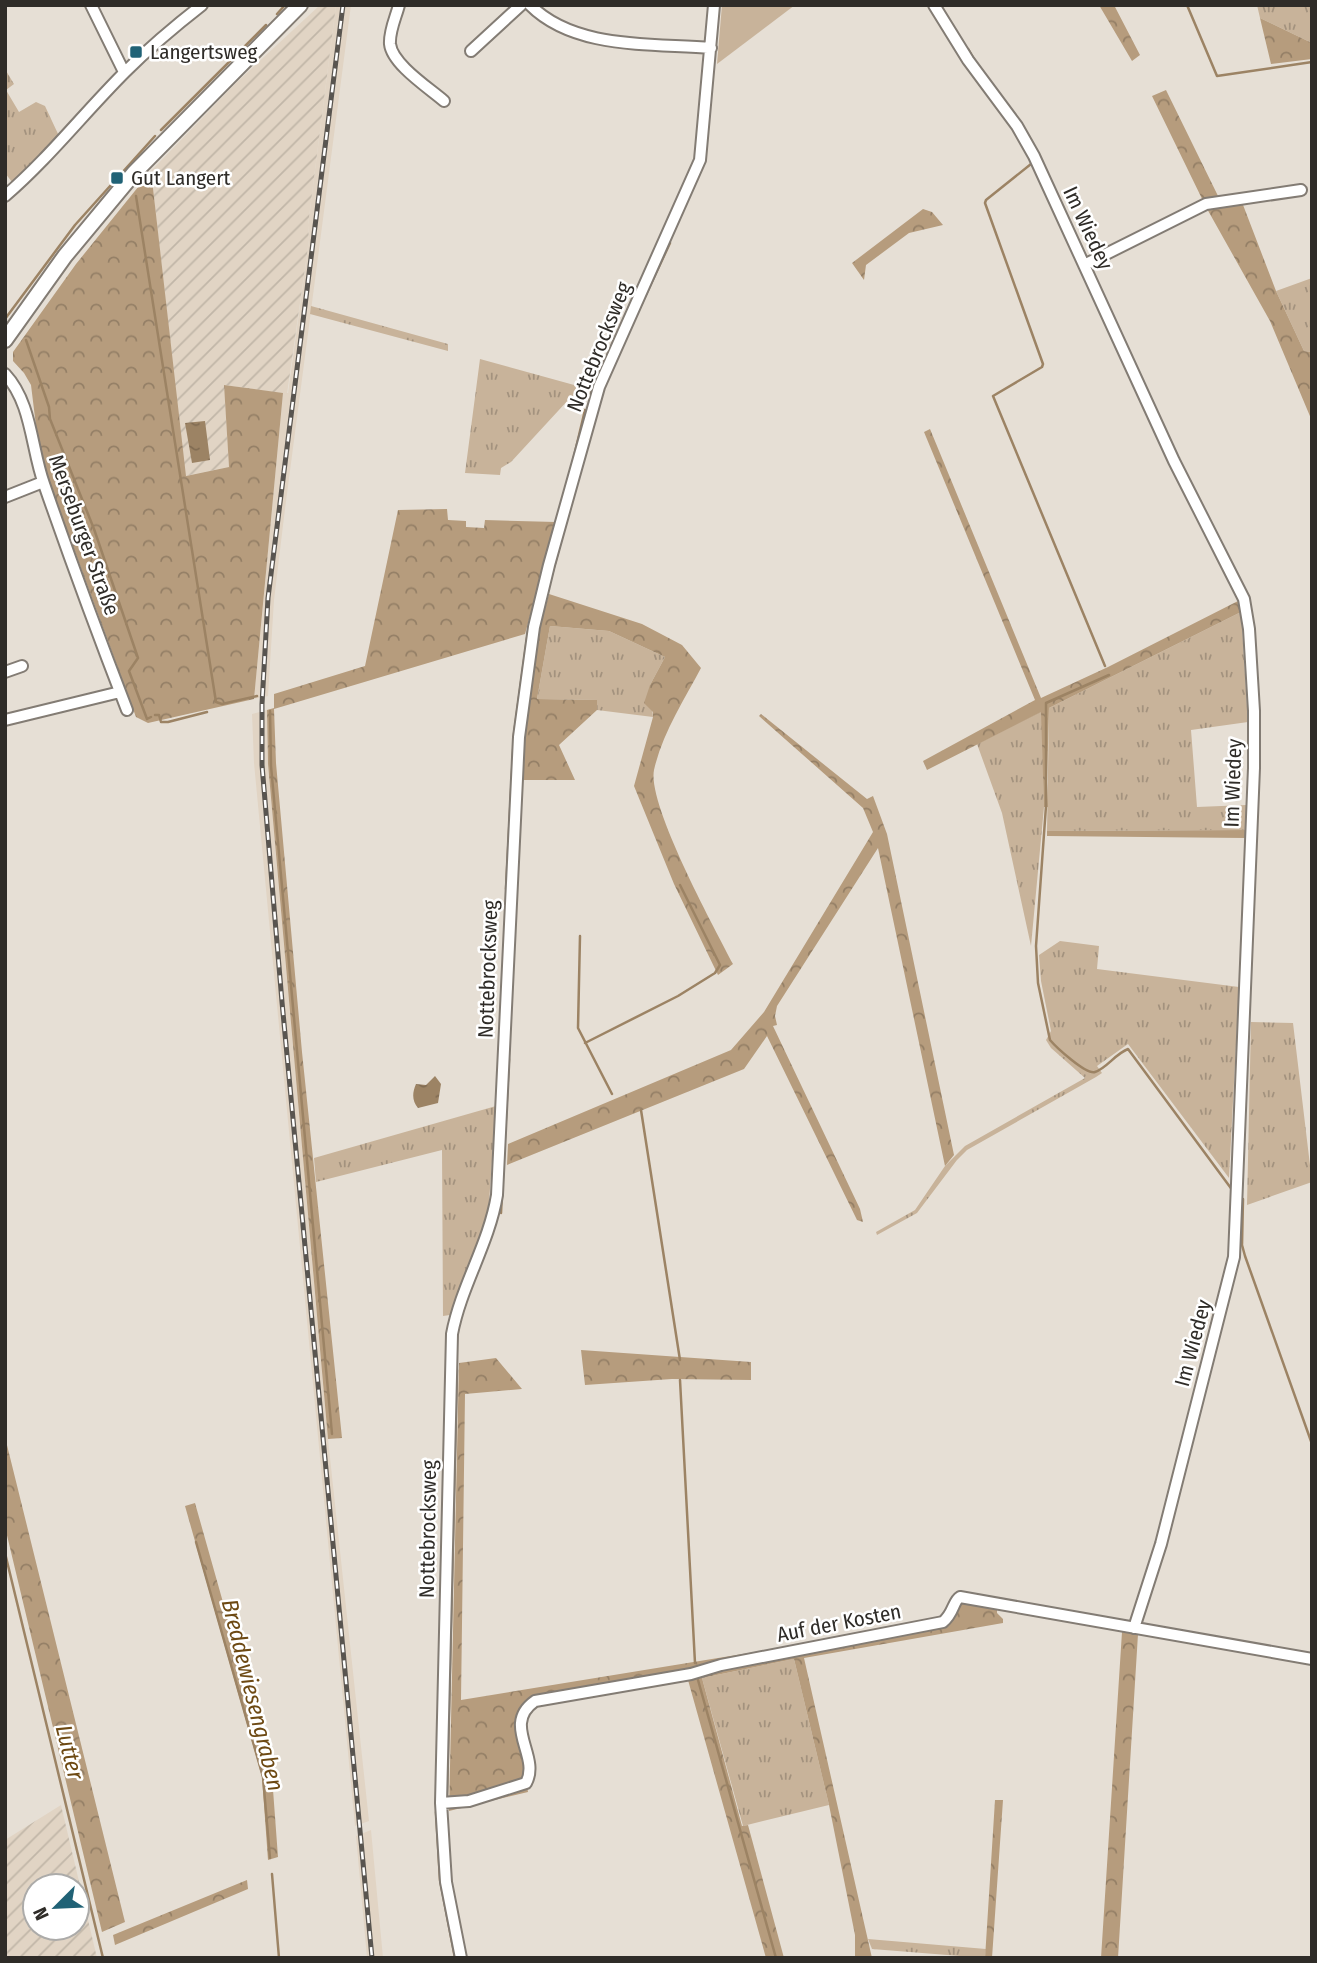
<svg xmlns="http://www.w3.org/2000/svg" width="1317" height="1963" viewBox="0 0 1317 1963" font-family="'Fira Sans Condensed',sans-serif">
<defs>
<pattern id="industrial-furrows" width="10" height="10" patternUnits="userSpaceOnUse" patternTransform="scale(1.75)"><rect width="10" height="10" fill="#e1d4c4"/><path d="M-1 1l2-2M0 10L10 0M9 11l2-2" fill="none" stroke="#c1b6a8"/></pattern>
<pattern id="grass-tufts" width="24" height="20" patternUnits="userSpaceOnUse" patternTransform="scale(1.75)"><rect width="24" height="20" fill="#c8b39a"/><path d="M3 7l-1-3M5 7V3M7 7l1-3M15 17l-1-3M17 17v-4M19 17l1-3" fill="none" stroke="#a3927e"/></pattern>
<pattern id="forest-crowns" width="20" height="18" patternUnits="userSpaceOnUse" patternTransform="scale(1.75)"><rect width="20" height="18" fill="#b69c7d"/><path d="M2 6a3 3 0 1 1 6 0M12 15a3 3 0 1 1 6 0" fill="none" stroke="#947f66"/></pattern>
<pattern id="water-ripples" width="26" height="14" patternUnits="userSpaceOnUse" patternTransform="scale(1.75)"><rect width="26" height="14" fill="#9c8364"/><path d="M2 4q2-2 4 0t4 0M15 11q2-2 4 0t4 0" fill="none" stroke="#806b52"/></pattern>
</defs>
<rect width="100%" height="100%" fill="#e6dfd5"/>
<path fill="#e1d4c4" d="M336,5H351L285,509L274,600L268,696L254,699L283,393H288L309,240L308,225Z
M267,710L268,764L328,1439L369,1821L355,1826L254,763L252,714Z
M371,1830L383,1958H367L356,1836Z"/>
<path fill="url(#industrial-furrows)" fill-rule="evenodd" d="M320,5H336L308,225L309,240L287,394L224,385L229,467L185,476L151,171L236,83Z
M61,1805L97,1958H5V1840ZM35,1886H77V1928H35Z"/>
<path fill="url(#grass-tufts)" d="M1257,5H1312V43L1260,18Z
M5,69L14,84L6,90L19,112L36,102L45,106L59,136L12,182L5,173Z
M1312,278V352L1304,351L1276,291Z
M311,306L448,344V351L310,314Z
M480,359L585,388L570,398L511,462L501,468L500,475L465,473Z
M1241,612L1248,722L1191,730L1197,807L1246,805V830L1047,831L1049,708Z
M550,626L609,631L665,657L650,685L653,717L597,710V700L537,699Z
M1042,711L1044,807L1031,946L1002,813L977,744Z
M1060,941L1099,946L1097,969L1239,987L1229,1178L1128,1044L1097,1066L1102,1073L1096,1077L967,1150L957,1160L917,1213L877,1235L876,1232L915,1210L945,1166L965,1146L1085,1078L1051,1048L1046,1040L1051,1031L1041,981L1039,955Z
M1251,1022L1293,1023L1312,1182L1247,1205Z
M496,1106L488,1216L450,1315L443,1316L442,1150L316,1182L314,1158Z
M794,1659L829,1805L743,1826L702,1678Z
M868,1939L986,1949L985,1958L872,1949Z"/>
<path fill="url(#forest-crowns)" d="M1099,5H1114L1140,55L1132,61Z
M1260,18L1312,43V59L1271,64Z
M1166,90L1219,198L1240,197L1276,291L1304,351L1312,352V421L1270,321L1206,207L1152,96Z
M151,171L186,476L229,467L224,385L283,393L254,699L148,723L136,717L126,690L48,479L37,434L31,385L24,373L13,361V352L76,264Z
M923,209L932,212L943,225L909,233L866,265L864,280L852,263Z
M930,429L1041,698L1108,667L1238,601L1241,612L1049,708L1047,782L1048,807H1044L1041,712L927,770L923,761L1035,700L924,432Z
M447,509L448,520L466,521V527L484,528L485,520L556,522L525,634L274,709L276,763L302,1052L342,1438L328,1439L268,764L267,710L274,708V694L365,666L398,510Z
M549,594L642,624L682,645L701,668C684,700 662,734 654,770C647,805 715,929 733,964L718,975L674,884L634,786L653,717V712L644,703L650,685L665,657L609,631L550,626L537,699L597,700V710L559,745L575,780H522C524,718 531,655 549,594Z
M761,714L867,799L873,796L887,834L954,1155L945,1166L878,848L777,1006L775,1016L777,1025L773,1026L860,1209L863,1222L857,1220L767,1036L744,1069L507,1165L508,1144L731,1050L764,1012L873,832L863,808L759,716Z
M1246,830L1245,838L1047,836V831Z
M581,1350L751,1362V1380L672,1379L585,1385Z
M496,1358L522,1389L465,1394L461,1700L792,1646L793,1652L945,1624L958,1603L963,1600L997,1606V1613L1003,1619V1623L804,1658L872,1958H855V1935L829,1805L794,1659L702,1678L742,1826L748,1825L784,1958H766L688,1680L606,1693L545,1695L518,1727L528,1792L449,1811L459,1363Z
M5,1437L124,1918L125,1922L102,1932L5,1527Z
M195,1503L272,1776L278,1857L268,1860L262,1777L185,1506Z
M1122,1632L1138,1634L1118,1958H1101Z
M995,1800H1003L992,1958H985Z
M247,1880L248,1889L115,1945L113,1935Z"/>
<path fill="#c8b39a" d="M722,5H795L717,64Z"/>
<path fill="url(#water-ripples)" d="M205,421L210,460L192,463L185,423Z
M435,1076L441,1084L438,1103L418,1108C412,1101 412,1093 416,1084L426,1085Z"/>
<g fill="none" stroke-linecap="round" stroke-linejoin="round">
<path stroke="#9c8364" stroke-width="2.5" d="M1187,5L1217,76L1312,62
M277,14L285,5
M968,49L975,61
M980,85L989,96
M161,130L266,25
M1031,164L986,200L985,203L1043,364L1042,367L993,396L1105,666
M136,196L216,702L222,704L257,696
M637,314L670,243
M5,319L75,225L155,136
M26,340L49,407L50,419L94,529L138,658L129,671L147,719L151,717
M589,398L613,343
M571,469L585,410
M549,586L568,515
M1109,675L1046,703V806L1036,946L1038,983L1050,1040C1056,1047 1086,1075 1095,1072C1107,1068 1115,1054 1128,1049L1233,1191
M270,711L271,766L332,1434
M155,715H159L161,722H168L207,712
M506,889L514,734L528,631
M580,936L578,1028L612,1094
M585,1043L678,996L715,973L720,965L680,885
M641,1110L680,1360
M1243,1199L1242,1245L1245,1256L1312,1444
M501,1213L509,1059
M680,1380L695,1663
M196,1542L263,1777L270,1858
M5,1553L103,1958
M698,1680L776,1958
M447,1798L457,1370
M436,1812L440,1880L455,1958
M272,1874L279,1958"/>
<g stroke="#837c74" stroke-width="14">
<path id="minor" d="M91,5L124,72
M399,5C396,17 389,31 390,44C392,64 429,88 444,101
M530,5C575,50 652,43 711,48
M934,5L968,60L1017,126L1034,156L1174,461L1244,599L1249,629L1254,711V768L1234,1257L1161,1544L1134,1628
M471,51L521,5
M5,196C49,158 84,113 125,72C149,48 175,26 202,5
M1084,265L1206,204L1301,190
M5,374C32,403 31,448 44,484C70,559 98,635 127,710
M5,497L43,482
M5,672L22,666
M5,720L120,692
M441,1803L469,1801L526,1783C541,1756 501,1725 535,1701L691,1674L721,1665L943,1622C954,1613 953,1601 960,1597L1312,1659
M461,1958L446,1882L441,1803L452,1334C461,1286 489,1244 497,1195L519,737L534,627L549,565L599,387L700,160L714,5"/>
</g>
<g stroke="#837c74" stroke-width="18">
<path id="major" d="M5,340L65,256L134,173L300,5"/>
</g>
<use href="#minor" stroke="#fff" stroke-width="10"/>
<use href="#major" stroke="#fff" stroke-width="14"/>
<g stroke="#595550" stroke-width="5">
<path id="rail" d="M343,5L268,598L262,704V765L282,1002L372,1958"/>
</g>
<use href="#rail" stroke="#fff" stroke-width="2.5" stroke-dasharray="8" stroke-linecap="butt"/>
</g>
<g fill="#206276" stroke="#fff" stroke-width="2.5">
<rect x="129" y="45" width="14" height="14" rx="3.5"/>
<rect x="110" y="171" width="14" height="14" rx="3.5"/>
</g>
<g text-anchor="middle" dominant-baseline="central" stroke-width="5" stroke-linejoin="round" paint-order="stroke">
<g font-size="21" fill="#2f2c28" stroke="#fff" text-anchor="start">
<text x="150" y="52">Langertsweg</text>
<text x="131" y="178">Gut Langert</text>
</g>
<g font-size="21" fill="#2f2c28" stroke="#fff">
<text transform="translate(1088 228) rotate(65)">Im Wiedey</text>
<text transform="translate(599 347) rotate(-68)">Nottebrocksweg</text>
<text transform="translate(84 535) rotate(70)">Merseburger Straße</text>
<text transform="translate(1233 783) rotate(-88)">Im Wiedey</text>
<text transform="translate(488 969) rotate(-88)">Nottebrocksweg</text>
<text transform="translate(1193 1343) rotate(-75)">Im Wiedey</text>
<text transform="translate(428 1529) rotate(-89)">Nottebrocksweg</text>
<text transform="translate(839 1623) rotate(-11)">Auf der Kosten</text>
</g>
<g font-size="23" font-style="italic" fill="#6d4913" stroke="#fff">
<text transform="translate(253 1695) rotate(76)">Breddewiesengraben</text>
<text transform="translate(70 1752) rotate(76)">Lutter</text>
</g>
</g>
<rect width="1317" height="1963" fill="none" stroke="#2f2c28" stroke-width="14"/>
<g transform="translate(56 1907) rotate(246)"><circle r="33" fill="#ffffff" stroke="#acaba9" stroke-width="2"/>
<path d="M0-5L12 26L0 18L-12 26Z" fill="#206276"/>
<text y="-10" font-size="19" font-weight="bold" text-anchor="middle" fill="#2f2c28">N</text>
</g>
</svg>
